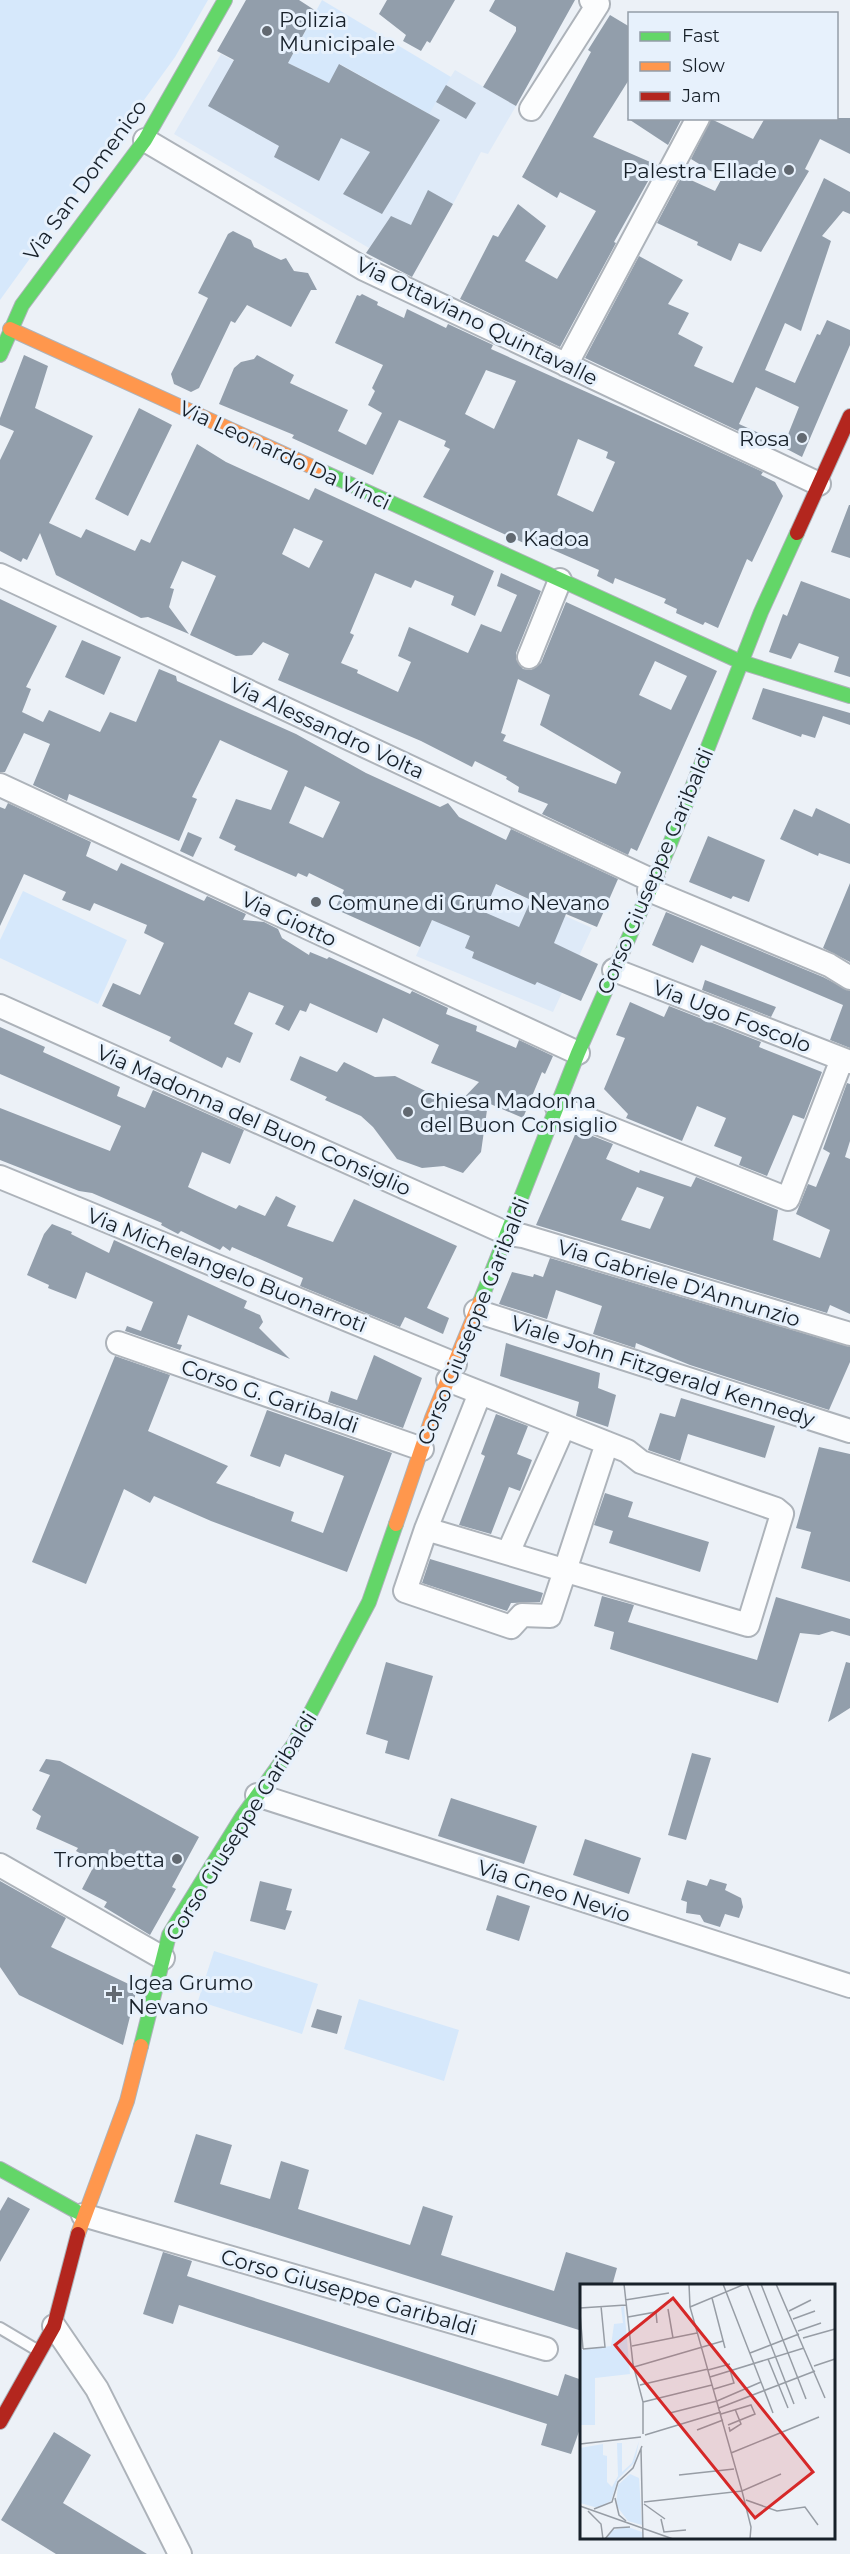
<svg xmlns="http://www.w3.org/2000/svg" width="850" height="2554" viewBox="0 0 850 2554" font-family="Montserrat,sans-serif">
<rect width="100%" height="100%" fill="#ecf1f7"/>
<path fill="#deeaf8" d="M221,54L275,83L339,64L428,114L455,70L516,106L488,154L481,152L453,204L411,225L381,238L377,237L369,248L174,134Z
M456,867L592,928L553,1012L416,956Z"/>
<path fill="#d6e8fb" d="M0,0H208L175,57L0,300Z
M322,0L451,77L429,114L340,64L329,83L288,63Z
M23,891L127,940L98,1004L0,958V940Z
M214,1951L318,1984L302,2034L198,2001Z
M359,1999L459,2030L444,2081L344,2049Z"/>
<path fill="#929eab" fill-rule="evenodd" d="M246,0H299L316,11L288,63L329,83L339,64L440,120L382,214L343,194L370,152L341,138L319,181L274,157L279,146L208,106L234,60L217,51Z
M387,0H455L430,43L427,41L421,51L403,41L406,35L379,14Z
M495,0H575L516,106L483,87L516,31V27L489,11Z
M610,15L630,27V78L593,137L657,165L614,242L616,243L560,347L460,299L493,235L498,237L518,204L546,226L525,261L557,279L596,211L560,192L557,198L522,177L591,52L588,50Z
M446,85L476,103L466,119L436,102Z
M627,118H682L668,145Z
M765,118H850V154L820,139L805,169L809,171L761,252L739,243L731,261L697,245L698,242L657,223L682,176L715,191L722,178L691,159L711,119L753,139Z
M824,178L850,192V214L843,211L822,236L831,241L801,331L785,323L765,370L795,383L817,334L820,335L827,320L850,330V345L802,457L783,447L799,407L756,387L739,424L777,441L774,448L585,358L639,256L683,280L668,304L689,313L678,334L703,347L694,366L733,383Z
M428,190L453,204L412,277L366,253L391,216L411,225Z
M233,231L251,240L254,247L281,260L286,258L294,271L308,273L317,290H311L291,327L247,305L235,323L231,321L199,388L191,392L174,384L171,374L208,298L198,293L228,234Z
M362,294L378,302L377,305L404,318L407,309L446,328L448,324L493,345L491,349L696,441L763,472L761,475L775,482L783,496L752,562L747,559L718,628L705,622L703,625L676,613L677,609L664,603L666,599L615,578L613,584L597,576L599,570L535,542L528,545L423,497L450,449L444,446L446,441L399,420L373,475L292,438L294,435L219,404L234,368L241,362L254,359L257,355L294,375L290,383L348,410L338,431L366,445L382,413L368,405L375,391L372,388L383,365L335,343L357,295L360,296ZM486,370L516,381L494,429L465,414ZM578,439L608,452L606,458L615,462L593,512L557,495Z
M24,355L48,366L35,408L93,436L49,523L81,538L86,529L135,551L141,539L150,543L197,444L226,462L309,500L315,488L494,571L475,616L451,605L454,596L415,580L411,588L375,573L350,633L354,635L341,663L358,670L357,673L398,692L411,662L398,656L409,627L468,653L481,624L501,632L517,595L497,586L501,573L541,591L516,653V659L523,669L531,670L541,663L566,602L717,671L637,851L631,848L628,855L542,814L548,804L518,792L519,787L506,779L507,777L475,761L472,767L421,741L278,680L289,654L263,642L252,655L236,656L190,635L216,576L182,561L170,588L174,589L169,607L189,634L148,617L141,618L56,575L40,533L27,560L23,558L21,562L0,551V460L14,431L0,425V418ZM294,528L323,541L309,568L282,554ZM655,661L687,676L671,710L639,695ZM518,679L550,695L540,725L621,772L616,784L503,741L506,735L501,733Z
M139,408L172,425L128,516L95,499Z
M849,505H850V558L831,552Z
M801,581L850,599V677L834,672L839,657L799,643L791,659L769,652L783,614L787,616Z
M0,599L57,626L26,687L31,689L22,712L43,722L49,710L100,732L110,712L136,722L159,669L176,676L177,681L296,734L366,773L440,807L448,803L459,817L506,840L511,829L618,879L597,927L566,914L554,943L598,964L581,1001L537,982L535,985L472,958L474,952L465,948L470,936L432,920L420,947L335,909L344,890L309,873L307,877L298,873L296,877L234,850L236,846L219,838L236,799L271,810L288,771L220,740L192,797L197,799L179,841L69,794L67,801L33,785L50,744L24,733L5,772H0ZM305,786L340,802L323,838L289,823ZM496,884L531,900L519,927L484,912Z
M82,640L121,657L104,695L65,677Z
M763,688L850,713V725L823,716L815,738L802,734L801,737L752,719Z
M8,803L91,842L86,856L117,871L121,863L204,901L207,896L246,914L243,920L264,922L278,929L282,938L309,955L310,952L327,959L329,957L410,994L412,991L448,1008L446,1014L477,1026L476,1031L516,1048L519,1040L553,1056L545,1074L542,1072L523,1118L488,1103L481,1152L463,1173L444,1166L422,1168L397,1159L373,1127L361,1116L325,1100L327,1097L290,1080L300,1056L337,1072L344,1062L375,1077L395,1076L456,1106L479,1082L431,1063L439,1045L383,1018L377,1033L310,1003L306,1012L300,1010L289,1031L275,1024L284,1006L249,992L234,1024L253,1033L240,1063L227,1057L222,1068L169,1041L171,1037L102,1006L113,983L140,995L164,943L144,933L147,925L94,903L90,911L62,900L66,892L24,874L0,926V807L5,809Z
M816,808L850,824V864L819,853L818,856L780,839L794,809L812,817Z
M188,832L202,838L193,857L180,851Z
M708,836L765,860L749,902L733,896L731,899L689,882Z
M850,883V962L823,948Z
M666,912L823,977L850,991V1048L830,1040L843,1005L701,945L693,963L652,945Z
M705,980L776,1007L771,1017L702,990Z
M630,1002L664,1017L669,1006L761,1042L759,1047L822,1072L804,1119L793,1115L767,1176L739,1165L742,1157L714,1146L726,1118L697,1106L682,1141L626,1118L628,1114L604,1089L625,1038L616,1035Z
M0,1027L45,1047L43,1052L120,1087L117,1096L145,1108L153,1090L244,1130L230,1164L202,1152L188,1187L207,1196L236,1209L239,1205L265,1216L276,1196L296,1206L287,1226L333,1242L354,1199L457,1246L427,1308L449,1318L443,1334L405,1317L400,1327L300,1286L303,1278L232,1247L230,1251L223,1246L220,1250L181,1231L178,1234L161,1225L162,1223L92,1193L79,1191L0,1160V1108L110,1151L121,1126L0,1074Z
M847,1083L850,1084V1141L845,1157L850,1159V1314L830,1305L827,1313L536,1225L577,1130L613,1144L606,1159L639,1173L640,1170L691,1187L696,1177L778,1210L773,1240L820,1258L830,1230L796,1214L808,1184L816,1187L830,1153L823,1149ZM637,1187L664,1197L650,1229L621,1220Z
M52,1224L72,1232L71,1234L109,1253L114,1240L247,1301L244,1308L260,1315L263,1322L259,1328L290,1359L188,1315L177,1344L182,1345L180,1350L125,1331L127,1326L141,1331L153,1302L86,1272L76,1299L48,1288L49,1285L27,1275L44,1234Z
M550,1258L850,1347V1362L829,1410L690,1365L636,1343L635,1348L593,1334L602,1306L556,1290L547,1319L499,1304L512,1272L533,1277L534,1274L543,1277Z
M506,1343L600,1373L598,1388L616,1395L608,1427L576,1416L579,1402L500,1376Z
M374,1355L422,1378L403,1428L328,1402L331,1391L357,1400Z
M115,1356L170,1375L148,1431L228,1466L216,1483L294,1512L291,1521L323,1533L344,1476L285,1454L280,1467L250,1456L267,1410L392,1453L347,1572L211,1521L154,1496L150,1503L124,1489L86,1584L32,1562Z
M681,1398L775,1426L765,1458L688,1434L680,1461L648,1450L660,1413L675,1417Z
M496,1414L528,1426L517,1454L532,1460L520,1491L509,1487L491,1534L459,1525L485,1456L481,1454Z
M819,1447L850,1454V1582L801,1568L811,1532L796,1528Z
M605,1493L633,1502L628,1517L709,1542L700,1572L609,1543L613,1531L594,1525Z
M430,1559L543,1593L540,1602L511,1603L507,1611L422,1583Z
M602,1596L634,1605L628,1622L757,1660L776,1597L850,1619V1636L832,1631L819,1635L800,1633L778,1703L610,1649L614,1632L594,1626Z
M386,1662L433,1676L409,1760L385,1753L388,1741L366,1734Z
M846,1662L850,1663V1708L828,1722Z
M692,1753L711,1758L686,1840L668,1835Z
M46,1759L60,1761L199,1837L172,1887L176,1889L150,1935L104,1907L107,1902L82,1889L96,1862L76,1851L78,1848L36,1829L41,1816L32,1810L50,1775L39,1771Z
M451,1798L537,1826L524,1864L438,1836Z
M585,1839L641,1858L629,1894L573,1875Z
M710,1879L727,1884L725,1890L741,1898L743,1907L739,1918L725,1914L720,1927L704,1922L700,1915L686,1913L687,1902L681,1900L687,1880L707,1886Z
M0,1881L66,1918L51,1947L137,1988L123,2045L19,1995L0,1967Z
M260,1881L292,1889L286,1910L292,1911L285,1930L250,1921Z
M497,1895L530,1906L519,1941L486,1930Z
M317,2009L342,2016L337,2034L311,2027Z
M196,2134L232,2145L220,2184L270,2199L281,2161L309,2170L298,2209L410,2245L423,2206L453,2216L441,2255L554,2291L566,2252L617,2268L612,2286H582V2331L174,2202Z
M8,2197L30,2209L0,2262V2211Z
M163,2252L192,2261L187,2276L558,2396L565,2374L582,2380V2423L571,2454L541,2445L547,2424L179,2305L173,2324L143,2314Z
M54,2432L91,2455L63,2503L147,2554H56L1,2520Z"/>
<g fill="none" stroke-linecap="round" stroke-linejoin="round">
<g stroke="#adb3ba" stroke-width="14">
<path id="lane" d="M0,2328L37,2350"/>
</g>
<g stroke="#adb3ba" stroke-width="26">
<path id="street" d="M531,109L598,4L591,0
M145,140L364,269L819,484
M566,365L698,118
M0,575L653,881
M529,657L560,580
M0,785L578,1053
M649,890L829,965L850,978
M614,970L850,1062
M0,1006L508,1234L523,1236L850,1334
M557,1107L788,1199L842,1059
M0,1177L455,1364
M476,1311L850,1431
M118,1343L422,1449
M480,1393L426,1529L405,1591L511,1627L522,1615L550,1616L607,1443
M426,1529L748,1625L782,1514L776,1509L641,1462L627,1451L448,1380
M508,1553L564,1426
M257,1795L850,1986
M0,1865L163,1958
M83,2215L546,2349
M54,2326L97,2389L180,2554"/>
</g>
<g stroke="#adb3ba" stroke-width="16">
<path id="fast" d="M0,355L22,305L145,140L225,0
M319,470L741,662L850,696
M480,1302L578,1053L670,844L761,612L797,533
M141,2046L169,1935L242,1817L294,1744L369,1602L396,1524
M0,2169L83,2215"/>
</g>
<g stroke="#adb3ba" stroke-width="16">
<path id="slow" d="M10,329L319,470
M396,1524L432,1418L480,1302
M78,2234L127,2101L141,2046"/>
</g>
<g stroke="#adb3ba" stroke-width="16">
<path id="jam" d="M797,533L850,416
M0,2422L54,2326L78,2234"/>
</g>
<use href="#lane" stroke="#fcfdfe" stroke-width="10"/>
<use href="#street" stroke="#fcfdfe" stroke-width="22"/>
<use href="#fast" stroke="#63d668" stroke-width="14"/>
<use href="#slow" stroke="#ff974d" stroke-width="14"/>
<use href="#jam" stroke="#b3261e" stroke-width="14"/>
</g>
<g fill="#626971" stroke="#e7f1fc" stroke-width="2">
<circle cx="267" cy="31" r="6"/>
<circle cx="789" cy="170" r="6"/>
<circle cx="802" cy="438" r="6"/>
<circle cx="511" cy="538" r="6"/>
<circle cx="316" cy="902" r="6"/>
<circle cx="408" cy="1112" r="6"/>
<circle cx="177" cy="1859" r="6"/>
<path d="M111 1985h6v6h6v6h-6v6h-6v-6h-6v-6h6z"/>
</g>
<g text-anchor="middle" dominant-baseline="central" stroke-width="6" stroke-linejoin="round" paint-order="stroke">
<g font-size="21" fill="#172029" stroke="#e7f1fc" text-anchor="start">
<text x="279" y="19">Polizia<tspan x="279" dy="24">Municipale</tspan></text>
<text x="777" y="170" text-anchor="end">Palestra Ellade</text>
<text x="790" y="438" text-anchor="end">Rosa</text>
<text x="523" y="538">Kadoa</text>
<text x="328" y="902">Comune di Grumo Nevano</text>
<text x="420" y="1100">Chiesa Madonna<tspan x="420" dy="24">del Buon Consiglio</tspan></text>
<text x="165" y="1859" text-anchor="end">Trombetta</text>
<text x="128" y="1982">Igea Grumo<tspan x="128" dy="24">Nevano</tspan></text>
</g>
<g font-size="21" fill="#172029" stroke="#e7f1fc">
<text transform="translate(85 180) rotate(-54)">Via San Domenico</text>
<text transform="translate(477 321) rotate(26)">Via Ottaviano Quintavalle</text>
<text transform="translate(285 455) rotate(25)">Via Leonardo Da Vinci</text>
<text transform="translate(327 728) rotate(25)">Via Alessandro Volta</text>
<text transform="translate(655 871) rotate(-67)">Corso Giuseppe Garibaldi</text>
<text transform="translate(289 919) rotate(25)">Via Giotto</text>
<text transform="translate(732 1016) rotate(21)">Via Ugo Foscolo</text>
<text transform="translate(254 1120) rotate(24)">Via Madonna del Buon Consiglio</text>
<text transform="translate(227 1270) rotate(22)">Via Michelangelo Buonarroti</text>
<text transform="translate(679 1283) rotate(17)">Via Gabriele D'Annunzio</text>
<text transform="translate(473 1321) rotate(-68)">Corso Giuseppe Garibaldi</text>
<text transform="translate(663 1371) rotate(18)">Viale John Fitzgerald Kennedy</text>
<text transform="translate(270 1396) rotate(19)">Corso G. Garibaldi</text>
<text transform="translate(241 1826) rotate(-58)">Corso Giuseppe Garibaldi</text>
<text transform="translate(554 1891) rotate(18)">Via Gneo Nevio</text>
<text transform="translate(349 2292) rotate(16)">Corso Giuseppe Garibaldi</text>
</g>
</g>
<g transform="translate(580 2284)">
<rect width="255" height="255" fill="#ecf1f7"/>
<path d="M44,22L50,90L15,94V141H0V66L31,62L34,40L43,39L41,23ZM59,157L55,178L38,195L31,217L18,224L0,219V164L23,160V171L27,172V198L32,203L38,192L37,159H42V188L52,179ZM50,190L59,194L62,241L48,237L36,221L38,201ZM48,243L62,248V255H26L33,246Z" fill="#d6e8fb"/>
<path fill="none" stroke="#979da5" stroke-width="1.5" d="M44,0L53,80L63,118V150M109,0L110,23L162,207L201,190M143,0L193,129M167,0L214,120M181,0L226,115M196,0L245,114M132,14L145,64M45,16L89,9M110,23L165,0M0,24L46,21M88,25L93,54M209,27L231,16M0,29L3,65M48,33L76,28L77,39M213,35L235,27M218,47L241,39M223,54L255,45M52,62L117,49M3,65L25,63L21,22M170,69L219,50M188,75L208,124M234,82L255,75M54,83L143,57M128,86L150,80M130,93L224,64M60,101L128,85M134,105L154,99L150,86M63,118L132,101M139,124L235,87M90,129L137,117L181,98M141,130L171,121L175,130L148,141M149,143L150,147L161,140L155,125M117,146L143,136M65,151L141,128M0,160L61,153M61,165L63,255M151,169L239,133M99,191L154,185M35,214L39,231L46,237M166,216L197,227L225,223L238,241M64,218L162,207L171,243L170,255M64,220L85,235M0,222L93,255M14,225L32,218L38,198L53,184L62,162M8,227L21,240L23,255M81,235L84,248L106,246M25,255L34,244L50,243"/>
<path fill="#d62828" fill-opacity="0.15" stroke="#d62828" stroke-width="3" d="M93,14L233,188L175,234L35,61Z"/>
<rect width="255" height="255" fill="none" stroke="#172029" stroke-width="3"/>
</g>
<rect x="628" y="12" width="210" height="108" fill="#e7f1fc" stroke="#949da8" stroke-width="1.5"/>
<rect x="640" y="32" width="30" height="9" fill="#63d668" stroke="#949da8" stroke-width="1.5"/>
<text x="682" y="42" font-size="18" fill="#172029">Fast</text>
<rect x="640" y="62" width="30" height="9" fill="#ff974d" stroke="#949da8" stroke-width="1.5"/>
<text x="682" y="72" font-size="18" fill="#172029">Slow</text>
<rect x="640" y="92" width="30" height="9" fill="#b3261e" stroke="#949da8" stroke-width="1.5"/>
<text x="682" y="102" font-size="18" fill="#172029">Jam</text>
</svg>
